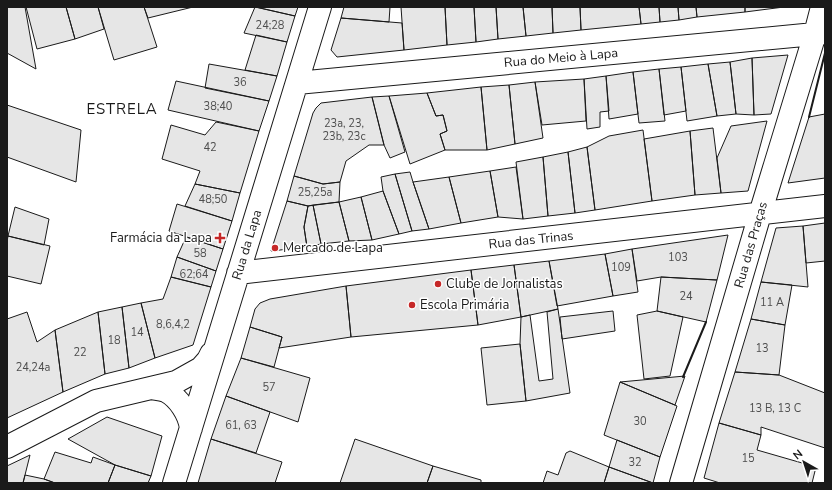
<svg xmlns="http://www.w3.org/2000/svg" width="832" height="490" viewBox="0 0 832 490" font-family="'Nunito Sans',sans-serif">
<rect width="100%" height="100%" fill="#fff"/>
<path fill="#e6e6e6" stroke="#1a1a1a" d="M7,7H25L36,69L7,53Z
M26,7H66L75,39L37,49Z
M66,7H98L104,29L75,39Z
M98,7H144L157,47L114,60Z
M144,7H193L148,18Z
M255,7L295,16L287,42L244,33Z
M256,7H298L295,16Z
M344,7H390L389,22L341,18Z
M401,7H445L447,45L404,50Z
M445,7H474L476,42L447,45Z
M474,7H496L498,39L476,42Z
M496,7H523L526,36L498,39Z
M523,7H552L553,33L526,36Z
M552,7H580L581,30L553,33Z
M580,7H639L641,24L581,30Z
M639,7H659L660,22L641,24Z
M659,7H678L679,20L660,22Z
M678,7H696L697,17L679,20Z
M696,7H745V12L697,17Z
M745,7H784L745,12Z
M341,18L402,23L404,50L337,57L331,50Z
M256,35L287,42L277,76L245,70Z
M788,55L771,114L754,115L752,58Z
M752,58L754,115L736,114L730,62Z
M730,62L736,114L717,116L708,64Z
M209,64L277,76L269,101L205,88Z
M708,64L717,116L687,121L681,67Z
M681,67L686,111L664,115L659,69Z
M659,69L665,121L639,123L633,72Z
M633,72L638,114L609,119L606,76Z
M606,76L609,111L600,112V127L587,129L584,79Z
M584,79L586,121L542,125L535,82Z
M176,81L269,101L259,131L168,110Z
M535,82L543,138L515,144L509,85Z
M509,85L515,144L487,150L481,87Z
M481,87L487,150H445L440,134L447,131L443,115L436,116L427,93Z
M427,93L436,116L443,115L447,131L440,134L445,150L410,164L389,96Z
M389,96L405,152L390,158L384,145L372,97Z
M372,97L384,145H369L346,161L340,182L323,184L294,176L313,113L316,108L321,103Z
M7,105L81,130L76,182L7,157Z
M825,114V178L788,183L809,117Z
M767,121L748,191L721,193L717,158L731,126Z
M216,122L259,131L240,193L195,184L200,171L162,159L171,125L205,135Z
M713,128L721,193L695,195L690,131Z
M643,130L652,201L595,210L587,147L609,136Z
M690,131L695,195L652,201L644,139Z
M587,147L595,210L575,213L568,152Z
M568,152L575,213L548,216L543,157Z
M543,157L548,216L523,219L516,162Z
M516,167L523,219L498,217L490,171Z
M490,171L498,217L461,223L449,177Z
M410,172L413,182L429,229L412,231L395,174Z
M395,174L412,231L399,234L383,191L381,177Z
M294,176L323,184L340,182L339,202L308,206L287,201Z
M449,177L461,223L429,229L413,182Z
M195,184L240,193L232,221L185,206Z
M383,191L399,234L372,240L361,197Z
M361,197L372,240L349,241L339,202Z
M287,201L308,206L304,227L307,247L271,251Z
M339,202L349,241L321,244L313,205Z
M177,204L232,221L223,249L169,231Z
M313,205L321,244L307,247L304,227L308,206Z
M15,207L49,219L44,245L8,236Z
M825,223V261L806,263L803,226Z
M803,226L808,287L761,282L776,228Z
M728,235L717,280L661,277L637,281L632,249Z
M8,236L50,246L41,284L7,276V242Z
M186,237L223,249L216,271L177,257Z
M632,249L638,292L613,296L605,254Z
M605,254L613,296L557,306L549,261Z
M177,257L216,271L211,287L171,277Z
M549,261L558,309L521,317L514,265Z
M514,265L521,317L478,325L471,270Z
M471,270L478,325L351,337L346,286Z
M171,277L211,287L193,345L155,358L141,303L163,299Z
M661,277L717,280L706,322L657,311Z
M761,282L792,285L785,325L751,319Z
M346,286L351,337L279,348L282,337L250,327L255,309L260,303L270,299Z
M141,303L155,358L129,368L122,307Z
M122,307L129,368L105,374L98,312Z
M558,309L570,393L526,401L520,344L521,317L530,315L539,381L553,379L547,312Z
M613,311L615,331L562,339L560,317Z
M657,311L683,317L670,376L644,379L637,315Z
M27,312L37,342L55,330L63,392L7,418V319Z
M98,312L105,374L63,392L55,330Z
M751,319L785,325L779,375L735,372Z
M250,327L282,337L274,367L241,358Z
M520,344L526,401L487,405L481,348Z
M241,358L310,378L298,422L226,396Z
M735,372L779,375L825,393V448L761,427V435L719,423Z
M685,376L675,405L620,382Z
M620,382L677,406L660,457L604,435Z
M226,396L270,412L256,453L211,439Z
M107,417L162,436L151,476L115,465L68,439Z
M719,423L761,435L757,450L816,467L812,483H720L704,478Z
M211,439L282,462L275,483H198Z
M355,439L433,466L427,483H340Z
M617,440L660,457L653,483L609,467Z
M570,451L609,467L604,483H543L547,471L558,475L566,453Z
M55,452L91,463L93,457L115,465L108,483H55L44,479Z
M30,455L23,483H7V466Z
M115,465L151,476L148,483H108Z
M433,466L481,480V483H427Z
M609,467L653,483H604Z
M25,475L44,479L55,483H23Z"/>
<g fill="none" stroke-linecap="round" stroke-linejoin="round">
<g stroke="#1a1a1a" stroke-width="24">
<path id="minor" d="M297,83L825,33
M238,273L825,206
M151,388C156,389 161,389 166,391C179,398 189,414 191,428
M7,447L96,401L176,382L201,368L208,360L211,354
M174,483L320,7
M681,483L760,214L815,34L822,7"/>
</g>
<use href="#minor" stroke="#fff" stroke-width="22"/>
<path stroke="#1a1a1a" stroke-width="2" d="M809,117L825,53
M683,377L706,322"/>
</g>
<g fill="#c62828" stroke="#fff" stroke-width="1.5">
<path d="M218 232h4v4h4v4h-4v4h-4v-4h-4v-4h4z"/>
<circle cx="275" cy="248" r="4"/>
<circle cx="438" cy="284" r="4"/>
<circle cx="412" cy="305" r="4"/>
</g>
<g text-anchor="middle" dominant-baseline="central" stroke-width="3" stroke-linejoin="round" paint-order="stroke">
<g font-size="11" fill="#4d4d4d">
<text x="270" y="25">24;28</text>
<text x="240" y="82">36</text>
<text x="218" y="106">38;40</text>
<text x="344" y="123">23a, 23,<tspan x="344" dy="13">23b, 23c</tspan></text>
<text x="210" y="147">42</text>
<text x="315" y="192">25,25a</text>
<text x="213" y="199">48;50</text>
<text x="200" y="253">58</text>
<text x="678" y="257">103</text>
<text x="621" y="267">109</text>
<text x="194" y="274">62;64</text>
<text x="686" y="296">24</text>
<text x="772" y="302">11 A</text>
<text x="173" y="324">8,6,4,2</text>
<text x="137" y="332">14</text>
<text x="114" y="340">18</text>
<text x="762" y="348">13</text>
<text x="80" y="352">22</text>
<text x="33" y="367">24,24a</text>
<text x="269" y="387">57</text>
<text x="775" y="408">13 B, 13 C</text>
<text x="640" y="421">30</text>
<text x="241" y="425">61, 63</text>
<text x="748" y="458">15</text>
<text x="635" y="462">32</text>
</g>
<g font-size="13" fill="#1a1a1a" stroke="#fff">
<text transform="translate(561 58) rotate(-5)">Rua do Meio à Lapa</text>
<text transform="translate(531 240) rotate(-6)">Rua das Trinas</text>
<text transform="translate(247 245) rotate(-73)">Rua da Lapa</text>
<text transform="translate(751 245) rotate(-74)">Rua das Praças</text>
</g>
<g font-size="13" fill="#1a1a1a" stroke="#fff" text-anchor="start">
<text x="212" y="238" text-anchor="end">Farmácia da Lapa</text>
<text x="283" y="248">Mercado de Lapa</text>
<text x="446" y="284">Clube de Jornalistas</text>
<text x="420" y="305">Escola Primária</text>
</g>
<g font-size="15" letter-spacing="1" fill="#1a1a1a" stroke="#fff">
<text x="122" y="109">ESTRELA</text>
</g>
</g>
<rect width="832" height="490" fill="none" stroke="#1a1a1a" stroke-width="16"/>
<g transform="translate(804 462) rotate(321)" stroke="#ffffff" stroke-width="3" paint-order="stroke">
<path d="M0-3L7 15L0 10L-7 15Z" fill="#1a1a1a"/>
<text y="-6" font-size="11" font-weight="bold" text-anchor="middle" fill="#1a1a1a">N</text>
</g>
</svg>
